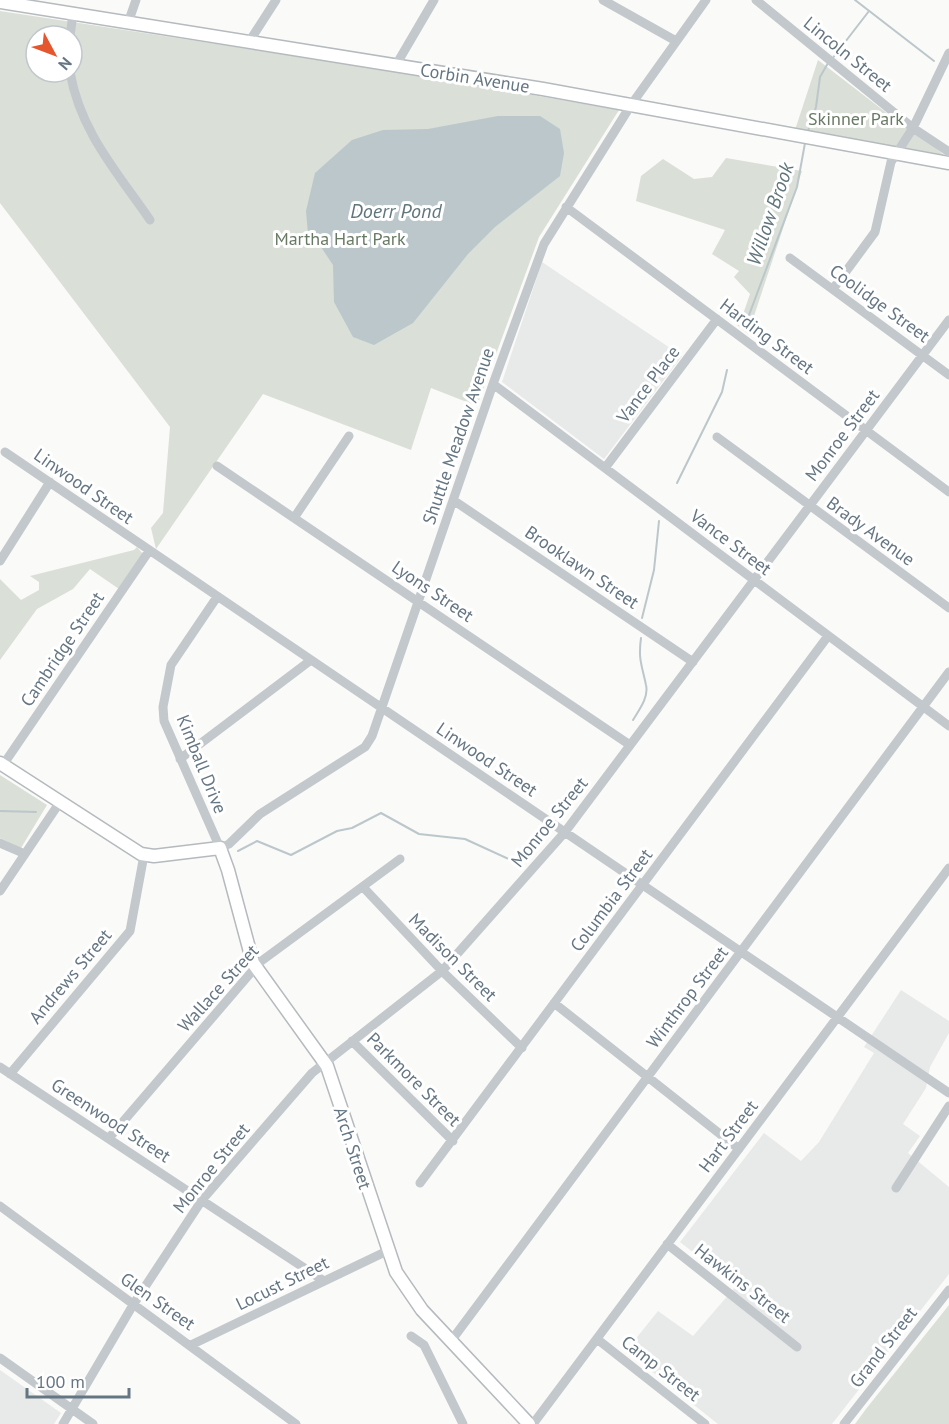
<svg xmlns="http://www.w3.org/2000/svg" width="949" height="1424" viewBox="0 0 949 1424" font-family="'PT Sans',sans-serif">
<rect width="100%" height="100%" fill="#fafaf8"/>
<path fill="#e8e9e9" d="M542,262L682,356L604,459L502,382Z
M901,990L949,1021V1033L930,1067L926,1088L903,1124L920,1136L908,1153L949,1187V1274L832,1424H718L626,1351L658,1311L693,1336L736,1286L680,1242L764,1133L801,1161L819,1142L874,1053L864,1047Z
M0,1370L61,1413L54,1424H0Z"/>
<path fill="#dadfd7" fill-rule="evenodd" d="M0,11L393,71L619,110L539,237L477,406L431,388L411,450L263,394L156,549L151,528L163,513L170,427L0,203ZM36,36H72V72H36Z
M818,60L901,124L921,135L945,156L795,130Z
M726,158L802,171L748,334L736,324L740,323L750,294L734,277L739,271L712,254L725,230L636,201L641,176L663,159L694,179L712,177Z
M137,547L143,554L119,589L90,569L73,589L37,609L0,660V579L21,600L39,590V582L30,576L134,550Z
M0,775L47,805L21,848L0,838Z
M949,1305V1424H855L866,1409Z"/>
<path fill="#bbc7cb" d="M498,116H540L560,129L564,153L560,176L495,227L468,254L413,323L374,345L353,337L334,302L333,265L321,247L308,234L306,211L315,173L352,140L383,130L428,129Z"/>
<g fill="none" stroke-linecap="round" stroke-linejoin="round">
<path stroke="#bbc7cb" stroke-width="2" d="M855,0L934,61
M832,59L869,11
M807,134L816,107L820,77L828,63
M749,315L797,187L805,143
M677,483L722,392L727,370
M642,618L654,570L659,521
M633,720C639,710 649,697 646,685C642,665 638,660 641,638
M0,811L36,812
M238,851L257,841L291,855L337,831L352,828L381,813L419,834L465,839L515,862"/>
<g stroke="#b5babe" stroke-width="15">
<path id="major" d="M0,2L543,89L949,163
M0,763L141,854L154,856L220,848L228,870L253,963L327,1066L396,1272L422,1310L529,1424"/>
</g>
<path stroke="#c3c8cc" stroke-width="9" d="M603,0L676,41
M756,0L913,128L949,152
M128,23L136,0
M70,36L73,14
M249,42L276,0
M396,65L434,0
M70,72C80,131 117,172 150,220
M566,207L949,492
M790,258L949,375
M833,289L875,232L891,162L913,128L949,53
M493,384L949,726
M717,437L949,608
M5,452L949,1093
M217,466L630,745
M605,468L717,319
M453,500L693,662
M294,518L349,436
M0,561L50,482
M217,597L171,665L163,707L164,721L220,848L229,844L260,814L365,747L372,736L493,384L544,244L631,105L706,0
M180,759L311,660
M3,765L149,551
M0,843L25,854
M363,887L442,971L522,1048
M0,891L60,802
M554,1003L739,1149
M352,1041L453,1141
M0,1067L324,1281
M10,1074L130,931L144,855
M109,1138L260,962L400,859
M420,1183L828,636
M896,1188L949,1106
M0,1206L296,1424
M667,1244L797,1347
M411,1336L424,1345L463,1424
M597,1339L705,1424
M451,1341L949,672
M191,1345L387,1251
M0,1358L93,1424
M63,1424L133,1305L202,1200L312,1073L442,971L565,832L949,320
M533,1424L949,868
M844,1424L949,1290"/>
<use href="#major" stroke="#fff" stroke-width="12"/>
</g>
<g text-anchor="middle" dominant-baseline="central" stroke-width="6" stroke-linejoin="round" paint-order="stroke">
<g font-size="18" fill="#657683" stroke="#fff">
<text transform="translate(848 54) rotate(39)">Lincoln Street</text>
<text transform="translate(475 78) rotate(9)">Corbin Avenue</text>
<text transform="translate(880 303) rotate(36)">Coolidge Street</text>
<text transform="translate(767 336) rotate(37)">Harding Street</text>
<text transform="translate(648 384) rotate(-53)">Vance Place</text>
<text transform="translate(842 435) rotate(-53)">Monroe Street</text>
<text transform="translate(458 436) rotate(-71)">Shuttle Meadow Avenue</text>
<text transform="translate(84 486) rotate(35)">Linwood Street</text>
<text transform="translate(871 531) rotate(36)">Brady Avenue</text>
<text transform="translate(731 542) rotate(37)">Vance Street</text>
<text transform="translate(582 567) rotate(34)">Brooklawn Street</text>
<text transform="translate(433 591) rotate(34)">Lyons Street</text>
<text transform="translate(62 649) rotate(-56)">Cambridge Street</text>
<text transform="translate(487 759) rotate(34)">Linwood Street</text>
<text transform="translate(202 764) rotate(68)">Kimball Drive</text>
<text transform="translate(549 822) rotate(-51)">Monroe Street</text>
<text transform="translate(611 900) rotate(-53)">Columbia Street</text>
<text transform="translate(453 957) rotate(45)">Madison Street</text>
<text transform="translate(70 976) rotate(-50)">Andrews Street</text>
<text transform="translate(218 988) rotate(-48)">Wallace Street</text>
<text transform="translate(687 997) rotate(-53)">Winthrop Street</text>
<text transform="translate(414 1079) rotate(45)">Parkmore Street</text>
<text transform="translate(111 1120) rotate(33)">Greenwood Street</text>
<text transform="translate(728 1136) rotate(-53)">Hart Street</text>
<text transform="translate(353 1148) rotate(72)">Arch Street</text>
<text transform="translate(211 1168) rotate(-51)">Monroe Street</text>
<text transform="translate(282 1283) rotate(-26)">Locust Street</text>
<text transform="translate(743 1283) rotate(38)">Hawkins Street</text>
<text transform="translate(158 1301) rotate(35)">Glen Street</text>
<text transform="translate(883 1347) rotate(-52)">Grand Street</text>
<text transform="translate(661 1368) rotate(38)">Camp Street</text>
</g>
<g font-size="18" fill="#687a64" stroke="#fff">
<text x="856" y="118">Skinner Park</text>
<text x="340" y="238">Martha Hart Park</text>
</g>
<g font-size="20" font-style="italic" fill="#60757c" stroke="#fff">
<text x="396" y="211">Doerr Pond</text>
<text transform="translate(770 214) rotate(-71)">Willow Brook</text>
</g>
</g>
<g transform="translate(54 54) rotate(131)"><circle r="28" fill="#ffffff" stroke="#c1c8cd" stroke-width="1.5"/>
<path d="M0-4.5L10 22L0 15L-10 22Z" fill="#e4572e"/>
<text y="-9" font-size="16" font-weight="bold" text-anchor="middle" fill="#657683">N</text>
</g>
<path d="M27 1388v9h102v-9" fill="none" stroke="#657683" stroke-width="3"/>
<text x="36" y="1388" font-size="18" fill="#657683" stroke="#ffffff" stroke-width="4.5" paint-order="stroke">100 m</text>
</svg>
